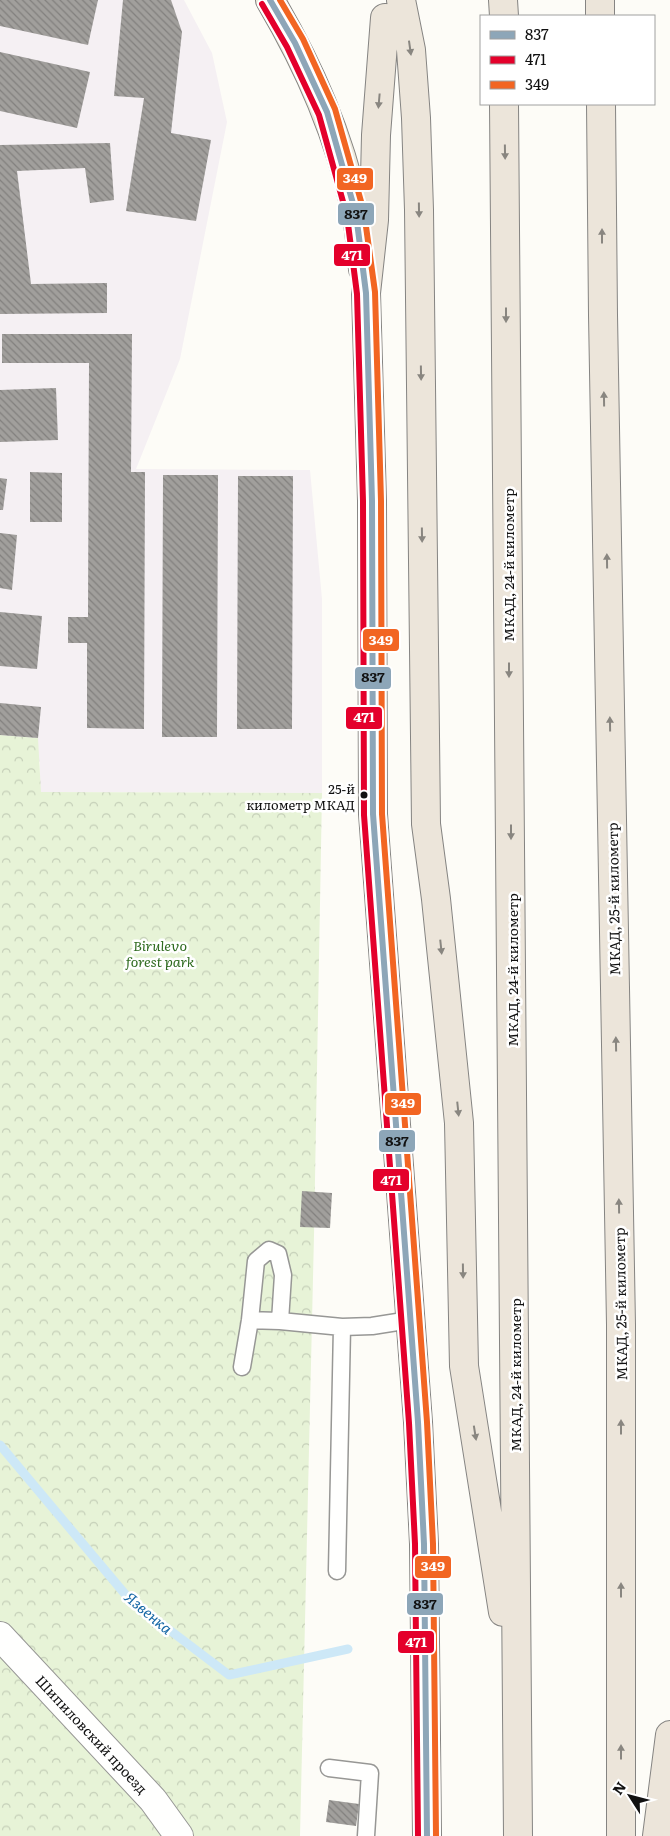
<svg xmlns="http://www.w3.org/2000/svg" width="670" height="1836" viewBox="0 0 670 1836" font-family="Literata,serif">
<defs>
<pattern id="park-crowns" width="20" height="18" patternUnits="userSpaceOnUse" patternTransform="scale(1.25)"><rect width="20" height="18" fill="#e7f3d7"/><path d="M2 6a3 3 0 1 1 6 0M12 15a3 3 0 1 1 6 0" fill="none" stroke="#c5cfb8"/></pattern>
<pattern id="building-back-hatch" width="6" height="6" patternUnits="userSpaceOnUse" patternTransform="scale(1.25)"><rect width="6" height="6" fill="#a19f9c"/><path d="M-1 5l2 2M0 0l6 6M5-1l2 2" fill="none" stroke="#82807e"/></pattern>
</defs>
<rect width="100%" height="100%" fill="#fdfcf7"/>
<path fill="#f5f0f3" d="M0,0H184L212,53L227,122L180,359L136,469L310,470L322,599V793L40,792V762L0,735Z"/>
<path fill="url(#park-crowns)" d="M0,735L38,738L41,792L322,793L314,1235L300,1836H0Z"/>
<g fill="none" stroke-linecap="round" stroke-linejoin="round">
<path stroke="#cde8f7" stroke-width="9" d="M0,1445L130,1600L229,1675L348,1649"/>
</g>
<path fill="url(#building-back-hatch)" d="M0,0H98L88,45L0,26Z
M123,0H171L182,32L171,133L211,140L196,221L126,211L144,98L114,96Z
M0,52L90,72L77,128L0,111Z
M110,143L114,200L90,203L85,168L17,171L31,284L107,283V313L0,314V145Z
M2,334H132L131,472H145L144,729L87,728V643H68V617H88L89,363H2Z
M56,388L58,440L0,442V390Z
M30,472L62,473V522H30Z
M163,475H218L217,737H162Z
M238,476H293L292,729H237Z
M0,478L7,479L3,510H0Z
M0,533L17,535L12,590L0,588Z
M0,612L42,616L37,669L0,666Z
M0,703L41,707L38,738L0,735Z
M302,1191L332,1193L330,1228L300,1227Z
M329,1800L359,1804L356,1826L326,1822Z"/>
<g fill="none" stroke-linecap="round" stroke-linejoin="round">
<g stroke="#979795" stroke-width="19">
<path id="service" d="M250,1320L280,1321L342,1327
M242,1367L250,1320L256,1261L269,1250L278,1254L283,1275L280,1321
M337,1571L342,1327L372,1326L410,1320
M329,1768L370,1773L366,1836"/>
</g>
<g stroke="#979795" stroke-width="30">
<path id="minor" d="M0,1636L153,1800L179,1836"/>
</g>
<g stroke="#858482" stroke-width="30">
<path id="primary" d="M270,0C310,68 339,135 356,212C360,231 361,251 363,269"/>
</g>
<g stroke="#858482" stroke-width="30">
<path id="trunk" d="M401,0L411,50L416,118L419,210L426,824L436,899L459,1123L464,1366L503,1612
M503,0L504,16
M600,0V16
M385,18L376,135L374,220L366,293L372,501L373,814L418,1422L424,1544L427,1836
M504,104L518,1836
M601,104L603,315L621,1325V1836
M657,1836L670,1735"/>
</g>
<use href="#service" stroke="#fffffe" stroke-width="16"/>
<use href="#minor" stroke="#fffffe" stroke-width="28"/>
<use href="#primary" stroke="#ede9dc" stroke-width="28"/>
<use href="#trunk" stroke="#ece5da" stroke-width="28"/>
<g stroke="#fff" stroke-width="10">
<path id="bus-1" d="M270,0L295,43L327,112L356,214L366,293L372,501L373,814L418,1422L424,1544L427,1836"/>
</g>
<g stroke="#fff" stroke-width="10">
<path id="bus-2" d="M262,4L287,47L319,115L347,216L357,294L363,501L364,815L409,1423L415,1544L418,1836"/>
</g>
<g stroke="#fff" stroke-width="10">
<path id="bus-3" d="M280,0L303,39L335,109L364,212L375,292L381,501L382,814L427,1422L433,1544L436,1836"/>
</g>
<use href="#bus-1" stroke="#8da6b8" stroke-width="6"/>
<use href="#bus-2" stroke="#e4002b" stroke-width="6"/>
<use href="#bus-3" stroke="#f26522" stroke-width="6"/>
</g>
<defs><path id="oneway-solid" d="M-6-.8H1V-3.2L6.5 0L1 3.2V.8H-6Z" transform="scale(1.25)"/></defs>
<g fill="#898680">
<use href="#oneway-solid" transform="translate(410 48) rotate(82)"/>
<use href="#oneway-solid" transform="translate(379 101) rotate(95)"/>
<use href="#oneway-solid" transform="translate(505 152) rotate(89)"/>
<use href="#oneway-solid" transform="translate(419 210) rotate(89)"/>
<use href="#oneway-solid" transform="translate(602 236) rotate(-90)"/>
<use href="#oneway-solid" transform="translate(506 315) rotate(90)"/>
<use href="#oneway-solid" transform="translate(421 373) rotate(89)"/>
<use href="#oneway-solid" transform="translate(604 399) rotate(-91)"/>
<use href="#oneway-solid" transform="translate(422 535) rotate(89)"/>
<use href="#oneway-solid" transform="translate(607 561) rotate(-91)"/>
<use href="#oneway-solid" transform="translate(509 670) rotate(90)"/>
<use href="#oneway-solid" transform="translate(610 724) rotate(-91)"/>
<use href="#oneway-solid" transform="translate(511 832) rotate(90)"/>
<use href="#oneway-solid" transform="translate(441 947) rotate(84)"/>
<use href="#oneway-solid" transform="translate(616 1044) rotate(-91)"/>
<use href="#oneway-solid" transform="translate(458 1109) rotate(84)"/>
<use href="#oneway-solid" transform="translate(619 1206) rotate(-91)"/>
<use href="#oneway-solid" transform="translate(463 1271) rotate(89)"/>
<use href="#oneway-solid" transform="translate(621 1427) rotate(-90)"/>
<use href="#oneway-solid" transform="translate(475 1433) rotate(81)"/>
<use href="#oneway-solid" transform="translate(621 1590) rotate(-90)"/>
<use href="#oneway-solid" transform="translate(621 1752) rotate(-90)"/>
</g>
<circle fill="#111" stroke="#fff" stroke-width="2" cx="364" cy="795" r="4.5"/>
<g text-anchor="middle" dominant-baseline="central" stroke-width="5" stroke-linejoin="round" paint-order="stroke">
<g font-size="13" fill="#111" stroke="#fff" text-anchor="end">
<text x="355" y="788">25-й<tspan x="355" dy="16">километр МКАД</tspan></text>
</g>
<g font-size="14" fill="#111" stroke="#fff">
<text transform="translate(508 565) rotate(-90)">МКАД, 24-й километр</text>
<text transform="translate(613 899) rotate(-91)">МКАД, 25-й километр</text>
<text transform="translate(512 970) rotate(-90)">МКАД, 24-й километр</text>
<text transform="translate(620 1304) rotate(-91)">МКАД, 25-й километр</text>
<text transform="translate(515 1375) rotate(-90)">МКАД, 24-й километр</text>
<text transform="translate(92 1734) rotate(47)">Шипиловский проезд</text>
</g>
<g font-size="14" font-style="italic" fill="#2f6b1f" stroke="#fff">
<text x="160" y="945">Birulevo<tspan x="160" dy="16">forest park</tspan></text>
</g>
<g font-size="15" font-style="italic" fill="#1768a6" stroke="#fff">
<text transform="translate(149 1612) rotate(40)">Язвенка</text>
</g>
</g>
<g stroke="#fff" stroke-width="2">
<rect x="336" y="167" width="38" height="24" rx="5" fill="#f26522"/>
<rect x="337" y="202" width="38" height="24" rx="5" fill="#8da6b8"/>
<rect x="333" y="243" width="38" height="24" rx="5" fill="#e4002b"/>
<rect x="362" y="628" width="38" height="24" rx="5" fill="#f26522"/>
<rect x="354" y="666" width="38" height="24" rx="5" fill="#8da6b8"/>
<rect x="345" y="706" width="38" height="24" rx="5" fill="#e4002b"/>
<rect x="384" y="1092" width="38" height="24" rx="5" fill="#f26522"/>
<rect x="378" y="1129" width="38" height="24" rx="5" fill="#8da6b8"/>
<rect x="372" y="1168" width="38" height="24" rx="5" fill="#e4002b"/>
<rect x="414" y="1555" width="38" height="24" rx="5" fill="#f26522"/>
<rect x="406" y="1592" width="38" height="24" rx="5" fill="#8da6b8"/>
<rect x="397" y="1630" width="38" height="24" rx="5" fill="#e4002b"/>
</g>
<g font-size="14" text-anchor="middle" font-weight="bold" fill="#fff">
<text x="355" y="183">349</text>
<text x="352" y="260">471</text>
<text x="381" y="645">349</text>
<text x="364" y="722">471</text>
<text x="403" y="1108">349</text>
<text x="391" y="1185">471</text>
<text x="433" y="1571">349</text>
<text x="416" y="1647">471</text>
</g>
<g font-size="14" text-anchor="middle" font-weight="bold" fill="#111">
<text x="356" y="219">837</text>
<text x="373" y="682">837</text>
<text x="397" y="1146">837</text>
<text x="425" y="1609">837</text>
</g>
<rect x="480" y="15" width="175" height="90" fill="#ffffff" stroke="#a0a0a0"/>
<rect x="490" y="31" width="25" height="8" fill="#8da6b8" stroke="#a0a0a0"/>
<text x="525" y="40" font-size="15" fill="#111111">837</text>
<rect x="490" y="56" width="25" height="8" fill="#e4002b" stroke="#a0a0a0"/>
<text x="525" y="65" font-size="15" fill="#111111">471</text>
<rect x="490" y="81" width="25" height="8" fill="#f26522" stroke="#a0a0a0"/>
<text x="525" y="90" font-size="15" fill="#111111">349</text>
<g transform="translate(630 1796) rotate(306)" stroke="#ffffff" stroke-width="4" paint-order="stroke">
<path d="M0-4L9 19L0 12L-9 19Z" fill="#111111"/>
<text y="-8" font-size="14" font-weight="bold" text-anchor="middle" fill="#111111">N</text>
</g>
</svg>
